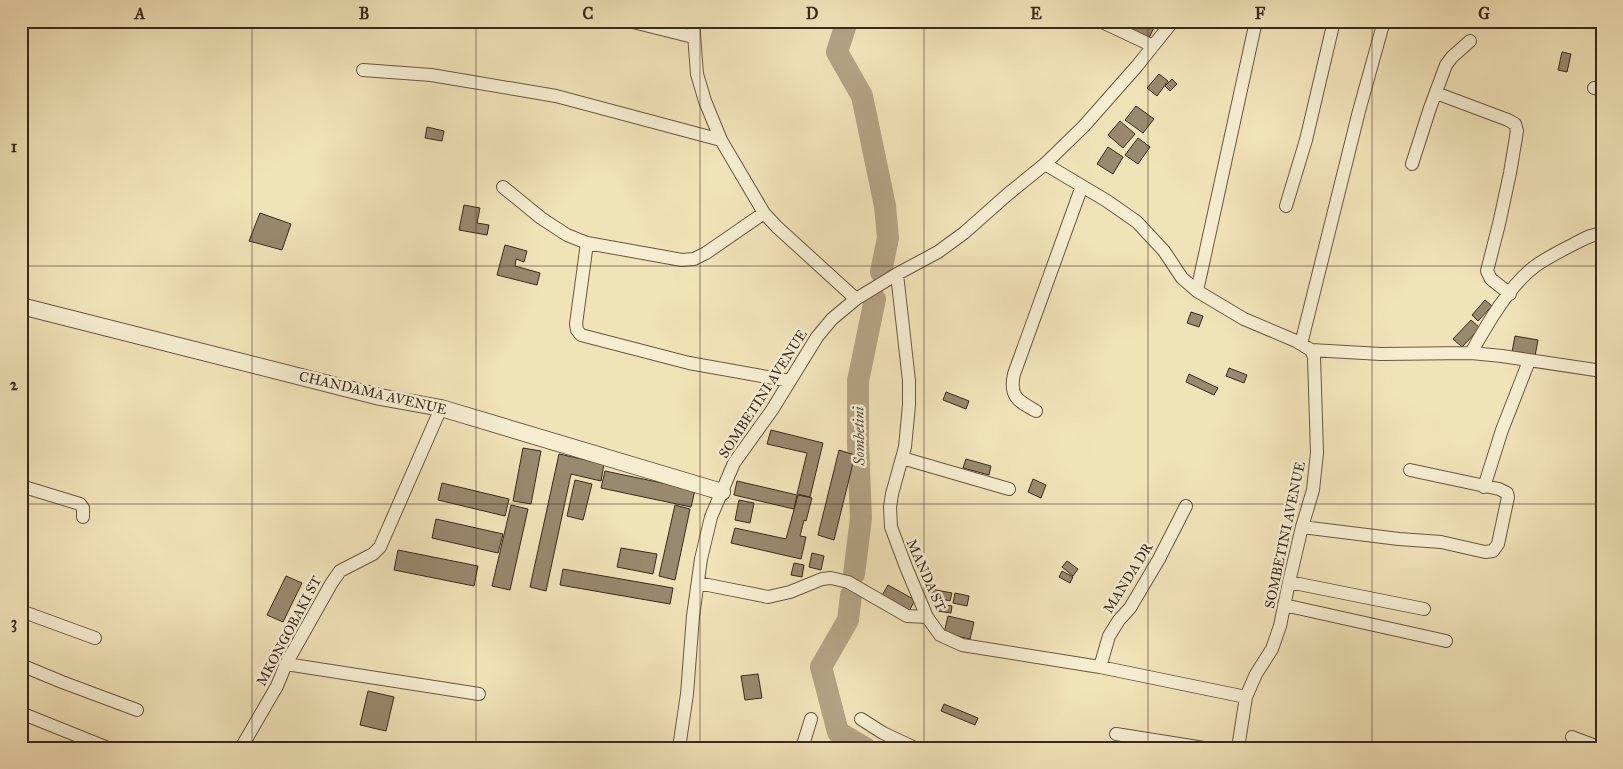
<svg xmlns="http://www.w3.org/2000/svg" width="1623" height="769" viewBox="0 0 1623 769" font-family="'IM FELL Great Primer',serif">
<rect width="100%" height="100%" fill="#f1e3b8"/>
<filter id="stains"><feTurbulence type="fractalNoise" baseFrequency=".004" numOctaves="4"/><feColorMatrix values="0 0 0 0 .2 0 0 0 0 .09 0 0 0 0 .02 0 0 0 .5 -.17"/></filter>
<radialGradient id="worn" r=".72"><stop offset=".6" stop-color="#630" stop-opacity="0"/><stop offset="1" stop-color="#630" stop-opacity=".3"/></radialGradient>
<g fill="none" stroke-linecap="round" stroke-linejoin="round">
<path stroke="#b3a384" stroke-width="22" d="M847,21L837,52L862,96L885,206L888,238L881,272
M854,574L861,518L858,443V381L875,299
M851,595L848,620L821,667L838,732L865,748"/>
</g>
<path fill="#99896e" stroke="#3a281e" d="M1137,21L1143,22L1157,21L1149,38L1132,30Z
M1562,52L1571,54L1567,72L1558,70Z
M1159,74L1168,81L1157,96L1147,88Z
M1172,79L1177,84L1170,91L1165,86Z
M1136,106L1154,119L1143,133L1125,120Z
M1120,121L1135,134L1123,148L1108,135Z
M427,127L444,131L442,141L425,138Z
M1138,138L1150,147L1138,164L1125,155Z
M1108,147L1123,157L1113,174L1097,164Z
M464,205L480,208L477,223L489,225L487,235L459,230Z
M260,213L291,224L282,250L249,241Z
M505,245L527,251L524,262L516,259L515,266L540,273L537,285L497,275Z
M1485,300L1492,306L1478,321L1472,315Z
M1191,312L1203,316L1199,327L1187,323Z
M1471,320L1480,328L1462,347L1453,339Z
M1515,336L1538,340L1535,356L1512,352Z
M1229,368L1247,375L1244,383L1226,376Z
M1189,374L1218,388L1214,395L1186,382Z
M946,392L969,401L966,409L943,400Z
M771,430L823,443L810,497L797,494L807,453L767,444Z
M523,448L541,451L531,504L513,501Z
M839,450L855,455L834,540L818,535Z
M559,454L604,464L601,481L571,474L546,591L530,587Z
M966,459L991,466L989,475L963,468Z
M605,471L695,490L691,507L601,488Z
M1033,479L1046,485L1041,498L1028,492Z
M575,480L592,484L583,520L567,516Z
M737,481L797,495L794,509L734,495Z
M442,483L509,499L505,516L438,500Z
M798,495L812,498L806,521L804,520L800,536L806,537L801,559L731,543L735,528L786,539Z
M739,500L754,503L750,523L735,520Z
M511,505L528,509L510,590L492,586Z
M675,505L690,509L675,580L659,576Z
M436,519L503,534L498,553L432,538Z
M621,548L657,554L653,574L617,567Z
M398,550L478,566L474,586L394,570Z
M812,553L824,556L821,570L809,567Z
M1067,561L1078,569L1073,576L1062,567Z
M794,563L804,565L802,577L791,575Z
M563,569L673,588L670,604L560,585Z
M1062,571L1073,577L1070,583L1059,577Z
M286,576L302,583L283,622L267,615Z
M888,585L915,600L907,615L880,599Z
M931,589L952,593L950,601L930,596Z
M955,593L969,596L967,606L953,603Z
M939,604L952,606L951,613L938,611Z
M948,616L974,622L970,639L944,633Z
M758,674L762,698L745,700L741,676Z
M368,691L394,697L386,731L360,725Z
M944,704L978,718L975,725L941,711Z"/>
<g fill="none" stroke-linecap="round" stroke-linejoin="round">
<g stroke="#685744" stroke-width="14">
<path id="minor" d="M629,21L693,37
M693,21L697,74L705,101L721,140L764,213L777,227L856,299
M1100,21L1153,46
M363,70L431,75L556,96L721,140
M1594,88L1602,89
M1436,93L1508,120L1515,124L1517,131L1510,173L1499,224L1487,271L1491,279L1510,294
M1045,164L1107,201L1137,222L1164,251L1182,278L1197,291L1244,319L1296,341L1311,350L1314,357L1317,453L1313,490L1302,527L1289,582L1280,626L1272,649L1256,674L1246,697L1238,748
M1412,164L1430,108L1446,65L1452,57L1470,41
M503,187L541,218L567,235L587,243L682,260L694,259L706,253L764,213
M1286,206L1306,140L1334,21
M587,243L576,324L577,330L581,335L689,363L790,381
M897,274L909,381V405L905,447L892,494L890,507L891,527L906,567L927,617L940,635L962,645L1100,667L1246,697
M1197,291L1256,21
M1301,344L1359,111L1384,21
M1311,350L1381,354L1471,353L1502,356L1602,371
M1471,353C1486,326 1509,286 1534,267C1546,258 1560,251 1574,244C1582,240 1593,233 1602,234
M1036,411C1018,401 1009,397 1014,374L1082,186
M902,458L1009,489
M21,486L80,504L83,508V517
M1484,487L1502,430L1529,361
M1302,527L1399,539L1441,542L1485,552L1493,551L1498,544L1508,497L1507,493L1499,489L1410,470
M1289,582L1424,609
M698,583L768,597L790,592L822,579L831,578L848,582L907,616L927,617
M1284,605L1446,641
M21,611L95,638
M286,664L479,694
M21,665L62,682L137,710
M1100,667L1109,636L1119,620L1130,608L1159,559L1186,506
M21,713L108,748
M861,719L883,733L915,748
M1116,734L1204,748
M1572,737L1601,748
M241,748L277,686L286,664L331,584L340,571L373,554L380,547L441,408
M679,748L687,694L693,616L701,559L711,517L734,463L772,410L817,337L832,319L856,299L897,274L938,252L964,233L1008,194L1045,164L1084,126L1137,66L1173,21
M802,748L811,719"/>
</g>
<g stroke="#685744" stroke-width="18">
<path id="tertiary" d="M21,306L380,397L441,408L722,492"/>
</g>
<use href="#minor" stroke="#f6edd1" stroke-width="12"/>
<use href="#tertiary" stroke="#f6edd1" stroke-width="16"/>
</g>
<path fill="none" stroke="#3a281e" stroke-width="1" stroke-opacity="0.55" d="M252,21V748M476,21V748M700,21V748M924,21V748M1148,21V748M1372,21V748M21,266H1602M21,504H1602"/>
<g text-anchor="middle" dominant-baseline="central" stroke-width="5" stroke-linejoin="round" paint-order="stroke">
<g font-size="14" fill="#3a281e" stroke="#f6edd1">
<text transform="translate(373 393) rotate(13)">CHANDAMA AVENUE</text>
<text transform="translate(763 394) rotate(-57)">SOMBETINI AVENUE</text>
<text transform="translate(1285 535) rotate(-78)">SOMBETINI AVENUE</text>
<text transform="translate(926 575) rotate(66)">MANDA ST</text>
<text transform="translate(1128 578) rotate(-58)">MANDA DR</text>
<text transform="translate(289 631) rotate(-62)">MKONGOBAKI ST</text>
</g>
<g font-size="15" font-style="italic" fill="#5e4d3d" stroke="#f6edd1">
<text transform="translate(859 436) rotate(-91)">Sombetini</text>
</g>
</g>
<rect width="1623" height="769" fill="none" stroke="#f1e3b8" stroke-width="55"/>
<rect x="28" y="28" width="1568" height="714" fill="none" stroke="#3a281e" stroke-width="2"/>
<g font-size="16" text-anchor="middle" font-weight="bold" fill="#3a281e">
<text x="140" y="19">A</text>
<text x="364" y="19">B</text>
<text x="588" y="19">C</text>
<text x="812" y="19">D</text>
<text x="1036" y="19">E</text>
<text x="1260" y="19">F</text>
<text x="1484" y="19">G</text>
<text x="14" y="152">1</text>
<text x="14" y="390">2</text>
<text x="14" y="628">3</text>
</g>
<rect width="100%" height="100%" filter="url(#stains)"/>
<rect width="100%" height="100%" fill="url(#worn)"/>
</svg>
